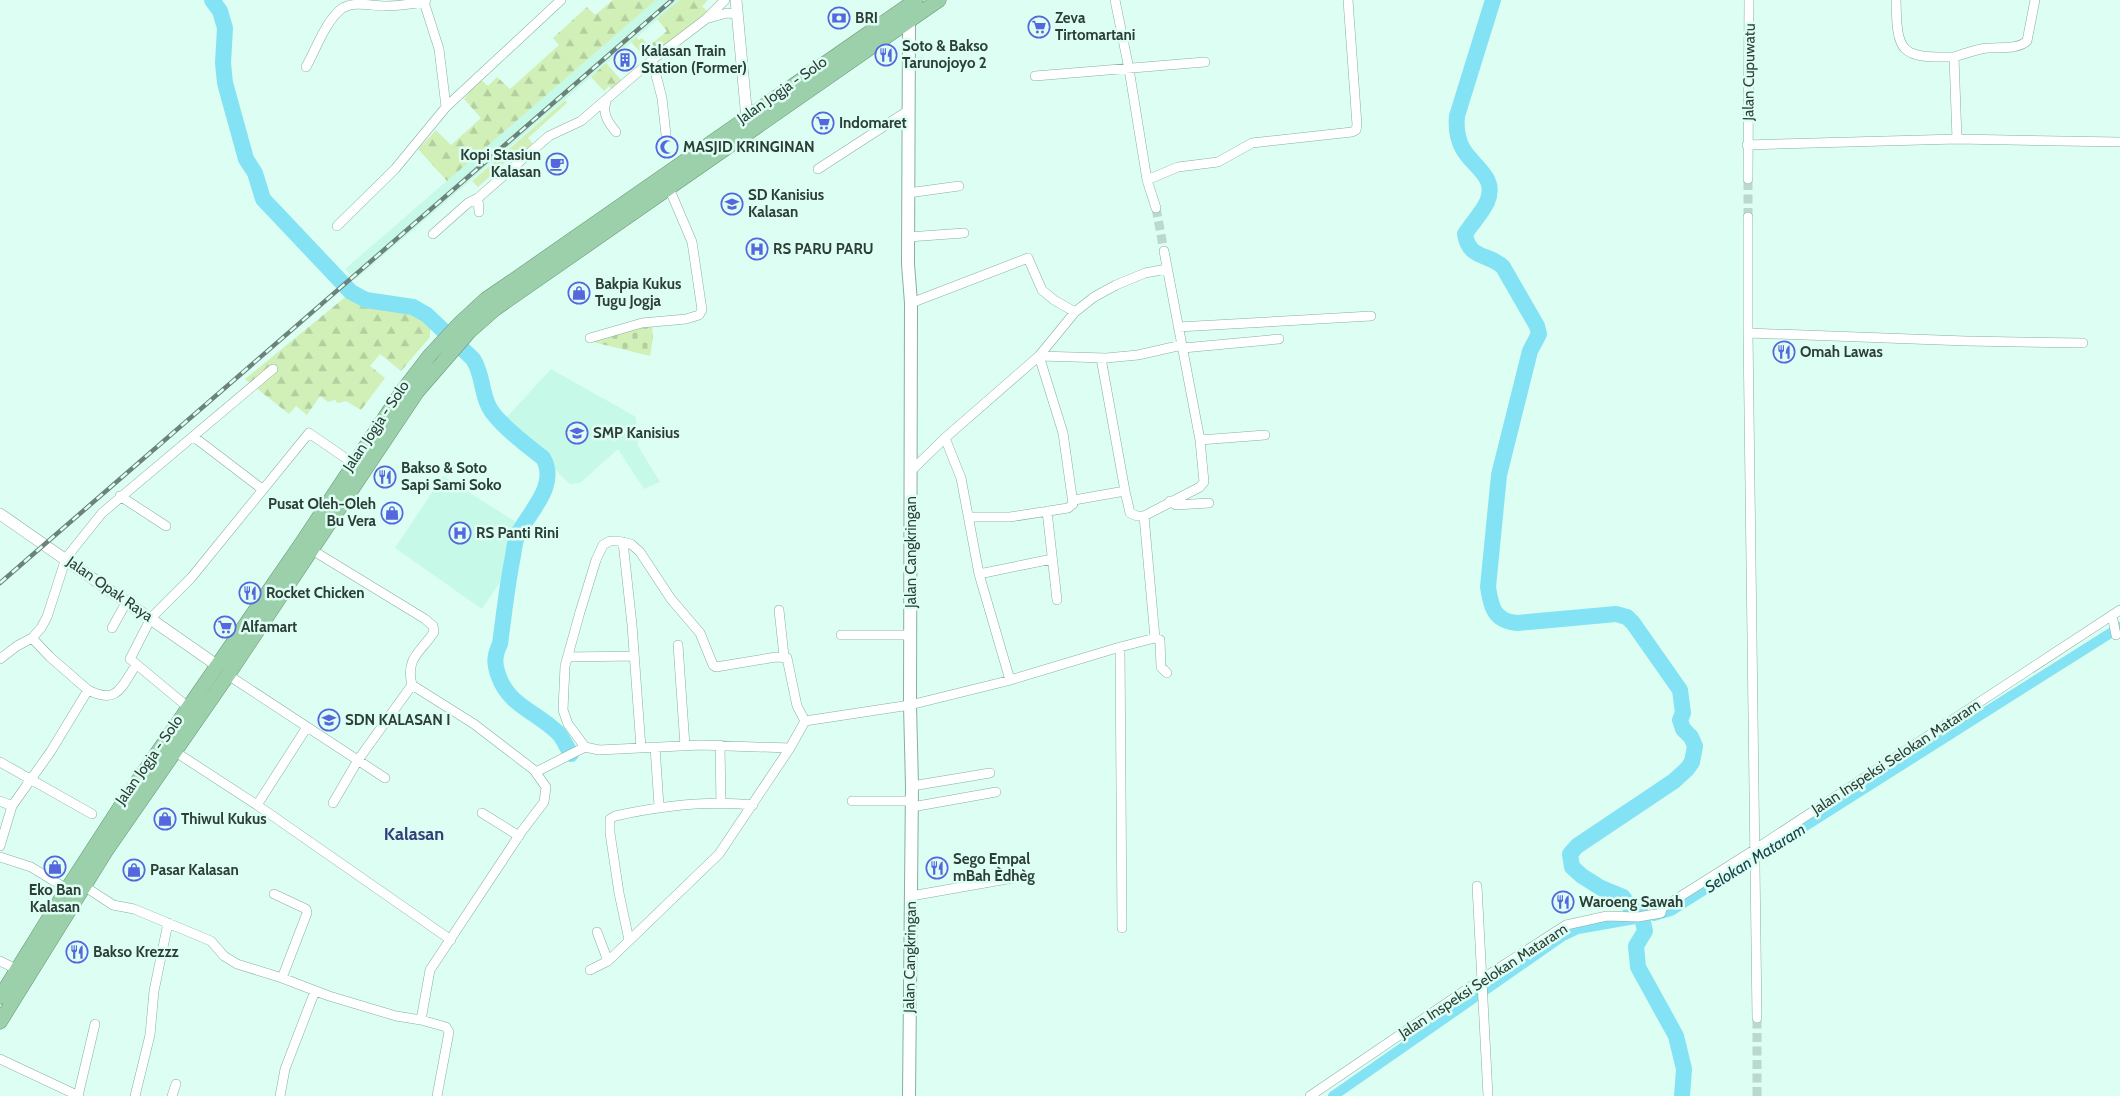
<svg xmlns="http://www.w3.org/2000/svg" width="2120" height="1096" viewBox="0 0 2120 1096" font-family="Cabin,sans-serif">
<defs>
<pattern id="forest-firs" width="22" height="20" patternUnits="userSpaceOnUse" patternTransform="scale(1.25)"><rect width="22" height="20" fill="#d1f0b8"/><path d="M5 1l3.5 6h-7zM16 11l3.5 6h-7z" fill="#b4cf9f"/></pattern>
<pattern id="cemetery-stones" width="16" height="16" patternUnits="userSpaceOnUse" patternTransform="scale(1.25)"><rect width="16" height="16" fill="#d1f0b8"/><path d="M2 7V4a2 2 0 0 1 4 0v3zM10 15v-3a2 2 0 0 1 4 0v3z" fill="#b4cf9f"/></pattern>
</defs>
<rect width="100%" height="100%" fill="#ddfef2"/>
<path fill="#c6f9e7" d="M656,0H680L355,280L345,269Z
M551,369L636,417L638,446L660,482L644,489L618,449L580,483L570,484L504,420Z
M443,476L519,524L513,543L510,567L482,609L395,548Z"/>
<path fill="#d1f0b8" d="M565,100L567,103L528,138L534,145L520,158L516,153L478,187L472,181Z"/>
<path fill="url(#forest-firs)" d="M613,0H656L447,181L418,149L436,130L451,145L481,118L464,99L480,79L488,86L497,77L510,89L559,45L553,38L587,7L595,15Z
M680,0H708L702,6L708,12L648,61L631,42L636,37L639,40L642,38L649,46L667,31L657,19Z
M606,63L623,82L613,91L609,86L604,91L591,77Z
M355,289L371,298L425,317L430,321V337L401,371L380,354L370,366L385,378L361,410L346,401L338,403L335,400L328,402L320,396L307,415L296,406L289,414L245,379Z"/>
<path fill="url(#cemetery-stones)" d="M652,324L653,338L650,356L593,342L596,339Z"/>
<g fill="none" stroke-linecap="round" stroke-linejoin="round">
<path stroke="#84e2f5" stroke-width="10" d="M1654,916L1671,911L2120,627
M1333,1096L1563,936L1578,929L1635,919"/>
<path stroke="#84e2f5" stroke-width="16" d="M212,0L220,11L225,28L223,63L225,83L246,159L255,173L263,199L351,292L366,300L413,307L427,315L473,359C483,374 481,392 489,407C497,423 528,446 543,458C559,485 529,512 518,534C515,540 514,549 513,556C507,585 504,615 500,644C494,656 494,664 499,677C509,706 539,713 559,734C564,740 567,748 571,754
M1493,0L1457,116C1456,127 1457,139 1463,149C1473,167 1498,177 1487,202C1482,213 1472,223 1465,234C1469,260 1489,253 1503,267L1537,326L1539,334L1530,351L1499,475L1488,587C1491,607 1494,621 1517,623L1616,614L1627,617L1633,623L1680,690L1683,713L1680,720L1683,729L1691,737L1695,746L1692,762L1687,769L1674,781L1577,846L1570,854L1572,867L1582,876L1601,888L1623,897L1630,907L1641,913L1645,931L1636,946L1638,967L1676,1036L1684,1069L1682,1096"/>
<path stroke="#bad8cd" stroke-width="9" stroke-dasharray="9 4.5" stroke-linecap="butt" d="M1156,208L1164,251
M1748,217V179
M1757,1096V1018"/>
<g stroke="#88afa2" stroke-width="10">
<path id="minor" d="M1115,0L1129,69L1147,180L1156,208
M1896,0C1897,53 1900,58 1954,57L1957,139
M424,2L439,49L446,107
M709,18L727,13L737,14
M1954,57C1963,54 1972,51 1981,49C1995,46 2016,51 2027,41L2035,0
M652,60L662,98L666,135
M306,67C316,49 325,23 340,10C352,0 371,6 385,6C398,6 411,4 424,2L426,0
M1035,76L1205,62
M607,99C601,113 608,122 616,132
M1747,145L1957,139L2120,142
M818,169L909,110
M1748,179L1749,0
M1147,180L1178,167L1218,162L1252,143L1352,132L1356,130L1357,125L1348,0
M908,193L959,186
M478,198L479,212
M1748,217V333L1757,1018
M337,226L395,169L446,107L561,0
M433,234L468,203L478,198L549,136L581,121L652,60L706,19L725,0
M908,237L964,233
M911,303L1028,258L1042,290L1054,300L1075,312
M1178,327L1371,316
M1748,333L1966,341L2083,343
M590,338L642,323L686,319L699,315L702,310L692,242L669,188
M1183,348L1279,339
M1039,356L1106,358L1138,355L1182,345
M1101,358L1125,491
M194,437L262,489
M945,438L961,478L979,574L1010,680
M1200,440L1265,435
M912,470L945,438L1039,356L1075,312L1094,297L1116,285L1145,273L1167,269
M120,496L166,526
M1074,500L1125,491L1130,513L1137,516H1144L1200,487L1204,482L1200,440L1164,251
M1170,501L1176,505L1209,503
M1047,511L1057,600
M1144,516L1155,638
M969,517H1010L1068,508L1073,504L1063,433L1039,356
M623,542L632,625L641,748
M312,550L425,619L433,626L434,632C421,652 405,658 412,685L474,724L534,770L546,787L544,802L522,831L430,970L421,1020L446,1027L449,1032L437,1096
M979,574L1052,559
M779,610L784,656
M2112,615L2116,635
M112,628L127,601
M841,635H911
M32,638L50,657L88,690
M678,645L685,746
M1120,647L1122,928
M568,657L634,656
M0,659L17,646L32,638L41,628L47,617L66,558L102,513L273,369
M228,675L385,778
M189,708L130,659L151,618L191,578L309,433L354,464
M805,721L910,705L1007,681L1120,647L1155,638L1160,640L1161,667L1167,673
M720,745L721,804
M585,747L568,724L563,710L565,666L580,612L596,560L603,545L610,541H618L631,544L640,552L671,599L700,633L713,665L716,667L776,657L787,658L797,706L805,721
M655,747L659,806
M174,751L257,805L451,940
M0,762L92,814
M536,772L585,747L599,750L700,745L790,748
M912,786L990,773
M0,801L12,806
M852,801H912
M333,803L358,760L412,685
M257,805L307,727
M912,807L996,792
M482,813L519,836
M0,846L12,806L51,751L88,690C118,705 121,687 136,665
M0,857L31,867L67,889
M84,886L113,905L134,909L211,941L224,956L237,964L282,978L329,996L396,1016L421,1020
M1477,886L1488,1096
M274,894L306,909L307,913L282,978
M911,896L1013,878
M597,932L608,961
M629,940L619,893L610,833V819L615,816C660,806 707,800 753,805
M0,961L18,970
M590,970L608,961L719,854L790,748L805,721
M0,1059L79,1096
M78,1096L95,1024
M135,1096L150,1035L154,991L168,923
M172,1096L176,1084
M280,1096L285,1069L315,991
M1310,1096L1482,979L1566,925L1607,916L1638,917L1661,913L1662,908L1754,850L2120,610"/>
</g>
<g stroke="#88afa2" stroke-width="12">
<path id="tertiary" d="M736,0L747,119L751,124
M0,514L218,666"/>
</g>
<g stroke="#88afa2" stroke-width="14">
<path id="secondary" d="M905,15L909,21L908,264L911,303L910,705L912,786L909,1096"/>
</g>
<g stroke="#669674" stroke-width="15">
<path id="trunk" d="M0,997L67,889L124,801L301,544L403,390L430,355L459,324L486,299L511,282L916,0
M0,1022L106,851L228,675L417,392L469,332L495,309L939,0"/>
</g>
<use href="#minor" stroke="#fff" stroke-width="9"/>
<use href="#tertiary" stroke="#fff" stroke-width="11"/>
<use href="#secondary" stroke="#fff" stroke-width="12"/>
<use href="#trunk" stroke="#9cd0aa" stroke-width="14"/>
<g stroke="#6c837b" stroke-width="4.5">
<path id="rail" d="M0,583L672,0"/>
</g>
<use href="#rail" stroke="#ddfef2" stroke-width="2.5" stroke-dasharray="8" stroke-linecap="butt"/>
</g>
<defs>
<g id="bank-ring" transform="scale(1.125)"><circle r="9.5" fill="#ddfef2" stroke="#5667de" stroke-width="1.5"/><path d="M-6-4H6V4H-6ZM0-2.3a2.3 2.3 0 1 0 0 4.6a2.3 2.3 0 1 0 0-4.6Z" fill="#5667de"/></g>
<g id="supermarket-ring" transform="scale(1.125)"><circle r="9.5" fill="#ddfef2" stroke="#5667de" stroke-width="1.5"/><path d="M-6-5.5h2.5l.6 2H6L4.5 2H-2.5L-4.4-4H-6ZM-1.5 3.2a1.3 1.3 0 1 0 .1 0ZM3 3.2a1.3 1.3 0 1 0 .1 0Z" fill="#5667de"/></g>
<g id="restaurant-ring" transform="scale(1.125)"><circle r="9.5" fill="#ddfef2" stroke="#5667de" stroke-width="1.5"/><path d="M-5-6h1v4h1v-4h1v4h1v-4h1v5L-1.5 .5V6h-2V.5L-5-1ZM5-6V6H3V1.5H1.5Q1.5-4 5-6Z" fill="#5667de"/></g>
<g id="building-ring" transform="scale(1.125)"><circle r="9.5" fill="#ddfef2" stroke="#5667de" stroke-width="1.5"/><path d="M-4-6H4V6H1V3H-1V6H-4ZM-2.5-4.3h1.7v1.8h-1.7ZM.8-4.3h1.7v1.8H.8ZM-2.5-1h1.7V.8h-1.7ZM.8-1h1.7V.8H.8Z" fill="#5667de"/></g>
<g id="mosque-ring" transform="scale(1.125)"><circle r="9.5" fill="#ddfef2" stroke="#5667de" stroke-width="1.5"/><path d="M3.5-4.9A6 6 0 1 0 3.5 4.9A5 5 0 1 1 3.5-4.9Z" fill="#5667de"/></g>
<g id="cafe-ring" transform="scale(1.125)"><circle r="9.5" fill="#ddfef2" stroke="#5667de" stroke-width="1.5"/><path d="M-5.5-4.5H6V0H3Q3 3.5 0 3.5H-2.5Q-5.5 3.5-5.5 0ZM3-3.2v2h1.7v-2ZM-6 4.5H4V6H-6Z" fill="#5667de"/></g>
<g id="school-ring" transform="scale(1.125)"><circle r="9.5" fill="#ddfef2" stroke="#5667de" stroke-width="1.5"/><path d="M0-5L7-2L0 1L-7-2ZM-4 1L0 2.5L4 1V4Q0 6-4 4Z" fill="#5667de"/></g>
<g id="hospital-ring" transform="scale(1.125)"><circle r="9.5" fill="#ddfef2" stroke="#5667de" stroke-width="1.5"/><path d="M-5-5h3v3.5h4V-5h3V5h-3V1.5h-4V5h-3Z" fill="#5667de"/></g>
<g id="shop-ring" transform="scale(1.125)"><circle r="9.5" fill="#ddfef2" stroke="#5667de" stroke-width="1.5"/><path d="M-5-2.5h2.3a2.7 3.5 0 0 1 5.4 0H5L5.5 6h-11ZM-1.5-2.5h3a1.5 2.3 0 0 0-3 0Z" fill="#5667de"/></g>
</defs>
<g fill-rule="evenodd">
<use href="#bank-ring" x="839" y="18"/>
<use href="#supermarket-ring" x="1039" y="27"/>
<use href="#restaurant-ring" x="886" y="55"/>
<use href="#building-ring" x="625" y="60"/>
<use href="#supermarket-ring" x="823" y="123"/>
<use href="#mosque-ring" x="667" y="147"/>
<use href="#cafe-ring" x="557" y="164"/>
<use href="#school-ring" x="732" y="204"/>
<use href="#hospital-ring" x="757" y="249"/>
<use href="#shop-ring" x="579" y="293"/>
<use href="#restaurant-ring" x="1784" y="352"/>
<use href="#school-ring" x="577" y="433"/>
<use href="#restaurant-ring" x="385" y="477"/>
<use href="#shop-ring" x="392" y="513"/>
<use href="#hospital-ring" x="460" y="533"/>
<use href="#restaurant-ring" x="250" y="593"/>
<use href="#supermarket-ring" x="225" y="627"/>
<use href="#school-ring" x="329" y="720"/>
<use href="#shop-ring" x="165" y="819"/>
<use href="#shop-ring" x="55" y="867"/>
<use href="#restaurant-ring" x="937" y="868"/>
<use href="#shop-ring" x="134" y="870"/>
<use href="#restaurant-ring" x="1563" y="902"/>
<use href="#restaurant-ring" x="77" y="952"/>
</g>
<g text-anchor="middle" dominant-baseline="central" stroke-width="5" stroke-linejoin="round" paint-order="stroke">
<g font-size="15" font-weight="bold" fill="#2d3e38" stroke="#ddfef2" text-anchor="start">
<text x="855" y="18">BRI</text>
<text x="1055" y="18">Zeva<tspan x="1055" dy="17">Tirtomartani</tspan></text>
<text x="902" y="46">Soto &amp; Bakso<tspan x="902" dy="17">Tarunojoyo 2</tspan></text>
<text x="641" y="51">Kalasan Train<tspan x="641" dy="17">Station (Former)</tspan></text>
<text x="839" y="123">Indomaret</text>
<text x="683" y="147">MASJID KRINGINAN</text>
<text x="541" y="155" text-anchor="end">Kopi Stasiun<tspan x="541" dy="17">Kalasan</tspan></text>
<text x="748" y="195">SD Kanisius<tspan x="748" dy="17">Kalasan</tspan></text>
<text x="773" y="249">RS PARU PARU</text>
<text x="595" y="284">Bakpia Kukus<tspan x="595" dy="17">Tugu Jogja</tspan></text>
<text x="1800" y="352">Omah Lawas</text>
<text x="593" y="433">SMP Kanisius</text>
<text x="401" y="468">Bakso &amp; Soto<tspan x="401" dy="17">Sapi Sami Soko</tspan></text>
<text x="376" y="504" text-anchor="end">Pusat Oleh-Oleh<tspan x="376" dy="17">Bu Vera</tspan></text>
<text x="476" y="533">RS Panti Rini</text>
<text x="266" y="593">Rocket Chicken</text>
<text x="241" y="627">Alfamart</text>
<text x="345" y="720">SDN KALASAN I</text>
<text x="181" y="819">Thiwul Kukus</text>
<text x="953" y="859">Sego Empal<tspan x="953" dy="17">mBah Èdhèg</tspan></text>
<text x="150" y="870">Pasar Kalasan</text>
<text x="55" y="890" text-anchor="middle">Eko Ban<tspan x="55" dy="17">Kalasan</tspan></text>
<text x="1579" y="902">Waroeng Sawah</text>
<text x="93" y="952">Bakso Krezzz</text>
</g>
<g font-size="15" fill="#2d3e38" stroke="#ddfef2">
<text transform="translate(1749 72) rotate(-89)">Jalan Cupuwatu</text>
<text transform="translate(782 90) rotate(-35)">Jalan Jogja - Solo</text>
<text transform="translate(376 426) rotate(-56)">Jalan Jogja - Solo</text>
<text transform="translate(911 552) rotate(-90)">Jalan Cangkringan</text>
<text transform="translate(110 589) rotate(35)">Jalan Opak Raya</text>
<text transform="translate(1896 757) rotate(-33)">Jalan Inspeksi Selokan Mataram</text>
<text transform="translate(149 760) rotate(-55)">Jalan Jogja - Solo</text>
<text transform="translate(910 957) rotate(-89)">Jalan Cangkringan</text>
<text transform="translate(1483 981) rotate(-33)">Jalan Inspeksi Selokan Mataram</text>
</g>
<g font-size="16" font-style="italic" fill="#17434b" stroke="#ddfef2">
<text transform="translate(1755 858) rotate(-32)">Selokan Mataram</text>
</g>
<g font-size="18" font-weight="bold" fill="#343f7a" stroke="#ddfef2">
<text x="414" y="834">Kalasan</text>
</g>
</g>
</svg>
